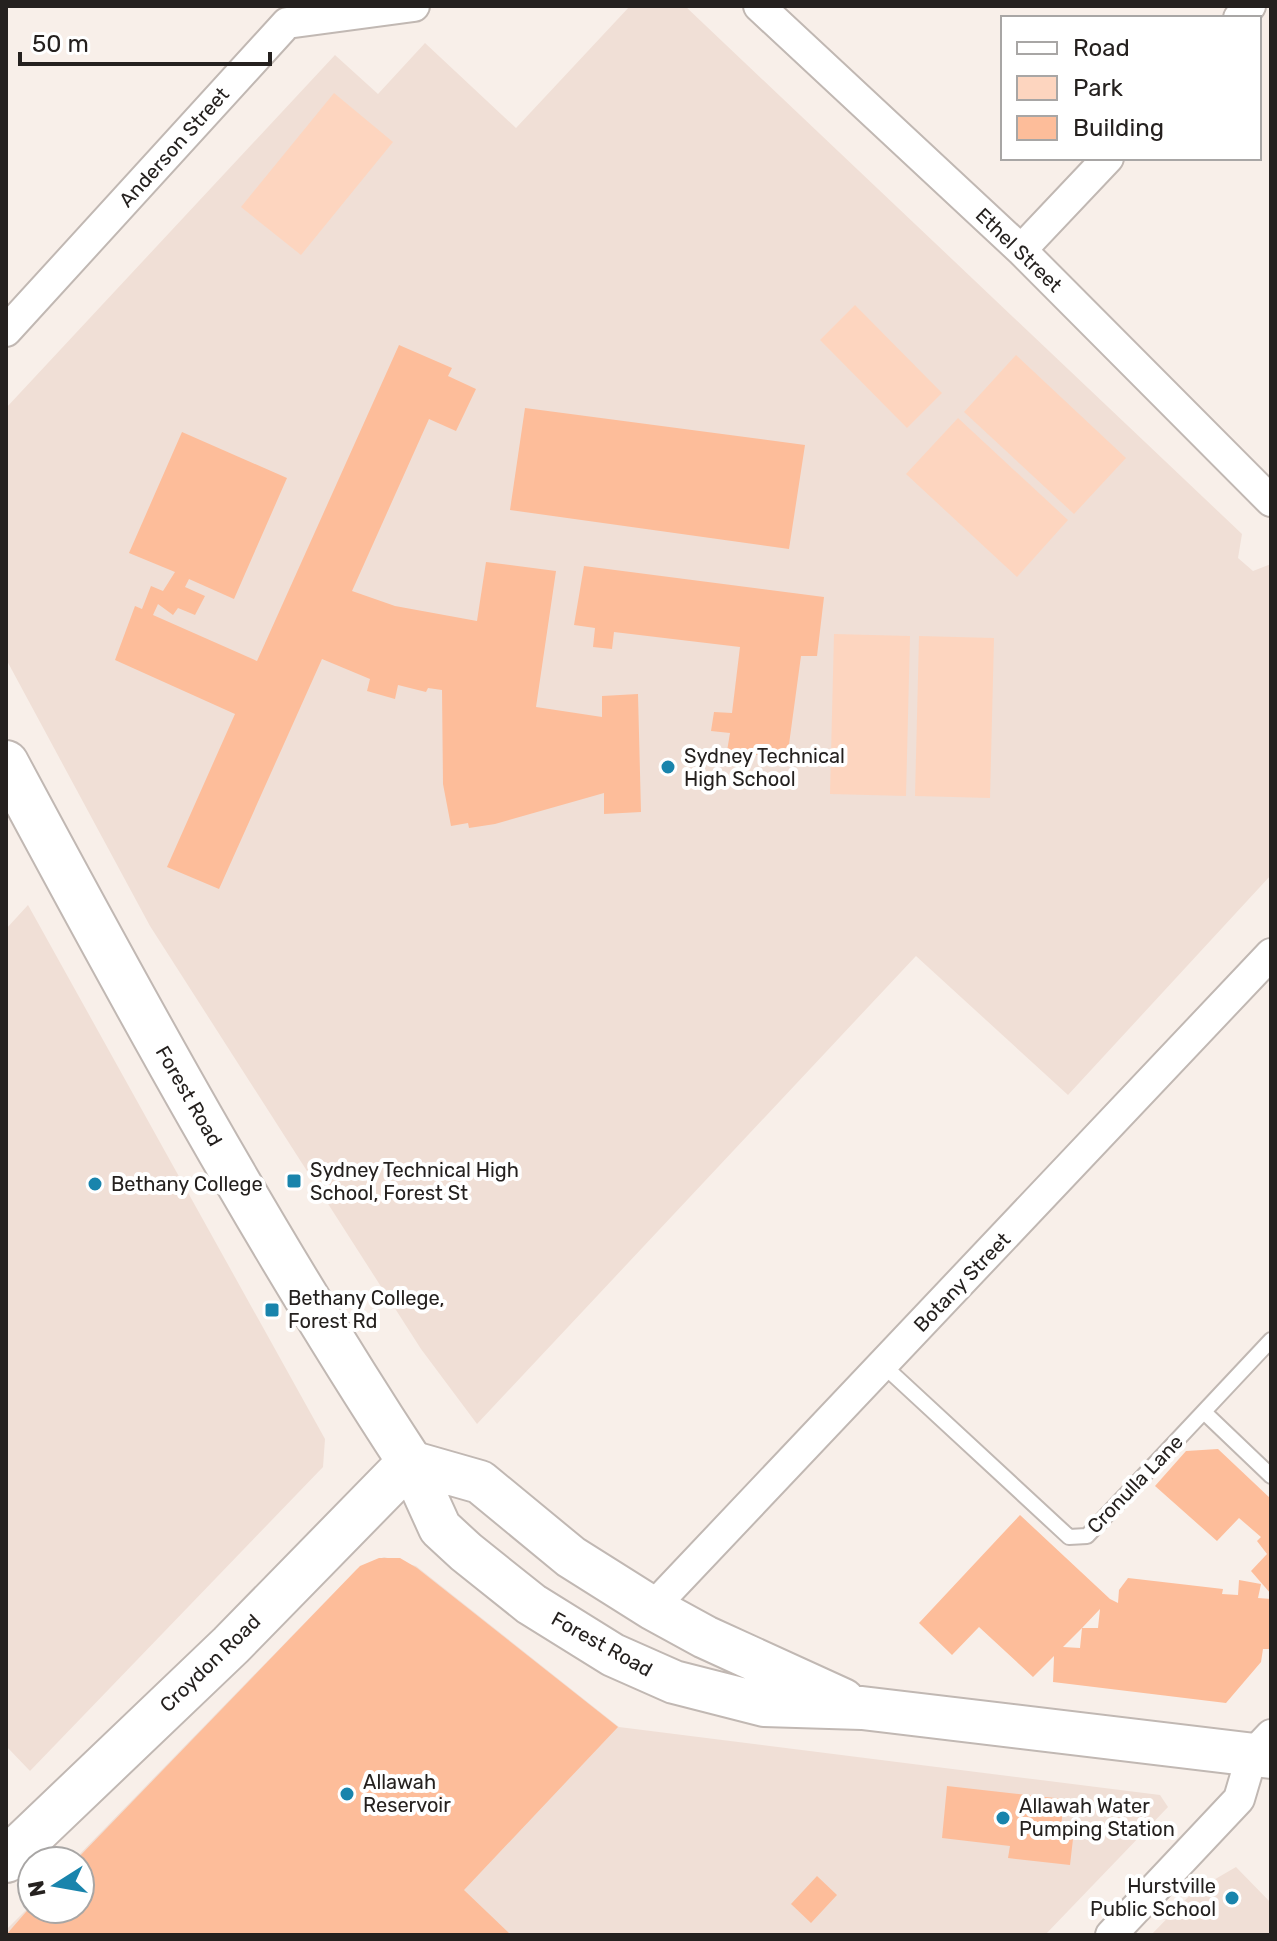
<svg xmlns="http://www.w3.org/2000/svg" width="1277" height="1941" viewBox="0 0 1277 1941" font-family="Rubik,sans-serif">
<rect width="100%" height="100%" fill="#f8efe9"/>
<path fill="#f0dfd6" d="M630,6H685L1242,534L1238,558L1253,571L1271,564V875L1068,1095L916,956L477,1424L421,1349L150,926L6,659V408L335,55L378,94L425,43L516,128Z
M28,905L325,1439L323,1467L30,1771L6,1746V929Z
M384,1557L416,1566L619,1727L1160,1795L1168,1807L1045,1935H6V1930L32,1904V1909H80V1861H73L357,1569Z
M1236,1867L1271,1903V1935H1151L1193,1892Z"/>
<path fill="#fdd5bf" d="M334,93L393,142L301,255L241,207Z
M855,305L942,393L907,428L820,340Z
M1016,355L1126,458L1074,514L964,412Z
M958,418L1068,520L1017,577L906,474Z
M834,634L910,636L906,796L830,794Z
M919,636L994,638L990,798L915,796Z"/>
<path fill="#fdbd9a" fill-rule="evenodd" d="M399,345L452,368L448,376L476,389L456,431L429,419L352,591L395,606L477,621L486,562L556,571L536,707L602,717V696L638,694L641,812L604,814V793L495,824L469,828L468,823L451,826L443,784L442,690L428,688L426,692L398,685L395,699L367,691L370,679L322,659L219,889L167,867L235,714L115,660L135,606L142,609L151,586L163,591L175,572L129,553L182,432L287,478L234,599L189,579L185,587L205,596L195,615L178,608L173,615L158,604L153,615L257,661Z
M525,408L805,445L789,549L510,510Z
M584,566L824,597L817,656H801L787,759L727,751L730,733L711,731L714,712L732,713L740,647L614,632L612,649L593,647L595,628L574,625Z
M1218,1449L1271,1499V1594L1251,1571L1267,1554L1257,1541L1261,1537L1239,1518L1217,1541L1155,1486L1186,1451Z
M1020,1515L1110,1599L1118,1603L1119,1590L1128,1578L1223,1589L1222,1594L1238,1595L1239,1580L1261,1584L1258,1598L1271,1599V1649H1263L1261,1662L1226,1703L1053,1682L1054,1656L1033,1677L979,1627L952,1655L919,1623ZM1100,1609L1098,1628H1082ZM1082,1628L1080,1648L1063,1647Z
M379,1558H400L417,1568L618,1727L464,1890L511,1935H6L32,1905V1909H80V1861H75L360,1566Z
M947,1786L1064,1799L1060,1837L1073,1839L1070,1865L1008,1858L1010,1846L942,1838Z
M817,1876L837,1895L811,1923L791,1904Z"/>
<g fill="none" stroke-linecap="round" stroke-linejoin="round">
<g stroke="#c1b8b3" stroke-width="18">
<path id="service" d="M883,1365L1069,1537L1087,1536L1271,1340
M1204,1412L1271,1476"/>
</g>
<g stroke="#c1b8b3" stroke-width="34">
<path id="minor" d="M759,6L1021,250L1271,501
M1239,18L1250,6
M1021,250L1108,158
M6,331L287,23L414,6
M652,1608L1271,954
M1111,1935L1239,1799L1252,1755L1271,1735"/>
</g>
<g stroke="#c1b8b3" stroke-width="46">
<path id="secondary" d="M410,1462L440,1528L466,1552L531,1604L613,1655L674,1682L764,1705L862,1708L1271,1757
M410,1462L480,1482L571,1557L652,1608L705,1637L843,1700"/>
</g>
<g stroke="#c1b8b3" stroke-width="48">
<path id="primary" d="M6,763C133,1000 262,1236 410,1462L231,1645L6,1860"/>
</g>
<use href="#service" stroke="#fff" stroke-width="14"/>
<use href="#minor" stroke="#fff" stroke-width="30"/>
<use href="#secondary" stroke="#fff" stroke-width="42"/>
<use href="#primary" stroke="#fff" stroke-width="44"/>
</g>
<g fill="#1984ac" stroke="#fff" stroke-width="3">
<circle cx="668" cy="767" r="8"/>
<rect x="286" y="1173" width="16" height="16" rx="4"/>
<circle cx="95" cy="1184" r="8"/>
<rect x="264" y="1302" width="16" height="16" rx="4"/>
<circle cx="347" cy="1794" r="8"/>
<circle cx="1003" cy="1818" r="8"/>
<circle cx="1232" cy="1898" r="8"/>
</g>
<g text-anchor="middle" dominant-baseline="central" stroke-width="8" stroke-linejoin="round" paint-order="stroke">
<g font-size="20" fill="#25211f" stroke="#fff">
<text transform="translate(174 147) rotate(-48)">Anderson Street</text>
<text transform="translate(1019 250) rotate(44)">Ethel Street</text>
<text transform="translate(189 1096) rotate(60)">Forest Road</text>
<text transform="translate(962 1282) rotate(-46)">Botany Street</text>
<text transform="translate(1135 1484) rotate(-46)">Cronulla Lane</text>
<text transform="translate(602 1644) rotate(29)">Forest Road</text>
<text transform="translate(210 1663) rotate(-44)">Croydon Road</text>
</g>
<g font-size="20" fill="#25211f" stroke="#fff" text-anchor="start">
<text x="684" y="756">Sydney Technical<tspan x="684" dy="23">High School</tspan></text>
<text x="310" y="1170">Sydney Technical High<tspan x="310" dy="23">School, Forest St</tspan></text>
<text x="111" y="1184">Bethany College</text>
<text x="288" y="1298">Bethany College,<tspan x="288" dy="23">Forest Rd</tspan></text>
<text x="363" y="1782">Allawah<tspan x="363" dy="23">Reservoir</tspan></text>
<text x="1019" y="1806">Allawah Water<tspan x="1019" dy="23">Pumping Station</tspan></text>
<text x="1216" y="1886" text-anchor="end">Hurstville<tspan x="1216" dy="23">Public School</tspan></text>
</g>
</g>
<rect width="1277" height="1941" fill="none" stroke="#25211f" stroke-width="16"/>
<rect x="1001" y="16" width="260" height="144" fill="#ffffff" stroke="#a8a6a5" stroke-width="2"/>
<rect x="1017" y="42" width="40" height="12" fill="#ffffff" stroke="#a8a6a5" stroke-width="2"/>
<text x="1073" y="56" font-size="24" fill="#25211f">Road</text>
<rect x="1017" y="76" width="40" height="24" fill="#fdd5bf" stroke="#a8a6a5" stroke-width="2"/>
<text x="1073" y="96" font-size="24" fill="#25211f">Park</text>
<rect x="1017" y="116" width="40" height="24" fill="#fdbd9a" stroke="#a8a6a5" stroke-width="2"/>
<text x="1073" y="136" font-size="24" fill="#25211f">Building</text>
<g transform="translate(56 1885) rotate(259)"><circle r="38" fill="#ffffff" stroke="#a8a6a5" stroke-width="2"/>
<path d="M0-6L14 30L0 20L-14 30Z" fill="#1984ac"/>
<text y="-12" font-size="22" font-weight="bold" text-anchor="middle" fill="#25211f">N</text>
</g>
<path d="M20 52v12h250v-12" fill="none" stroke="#25211f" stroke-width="4"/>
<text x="32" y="52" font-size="24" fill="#25211f" stroke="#ffffff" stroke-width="6" paint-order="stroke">50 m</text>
</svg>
